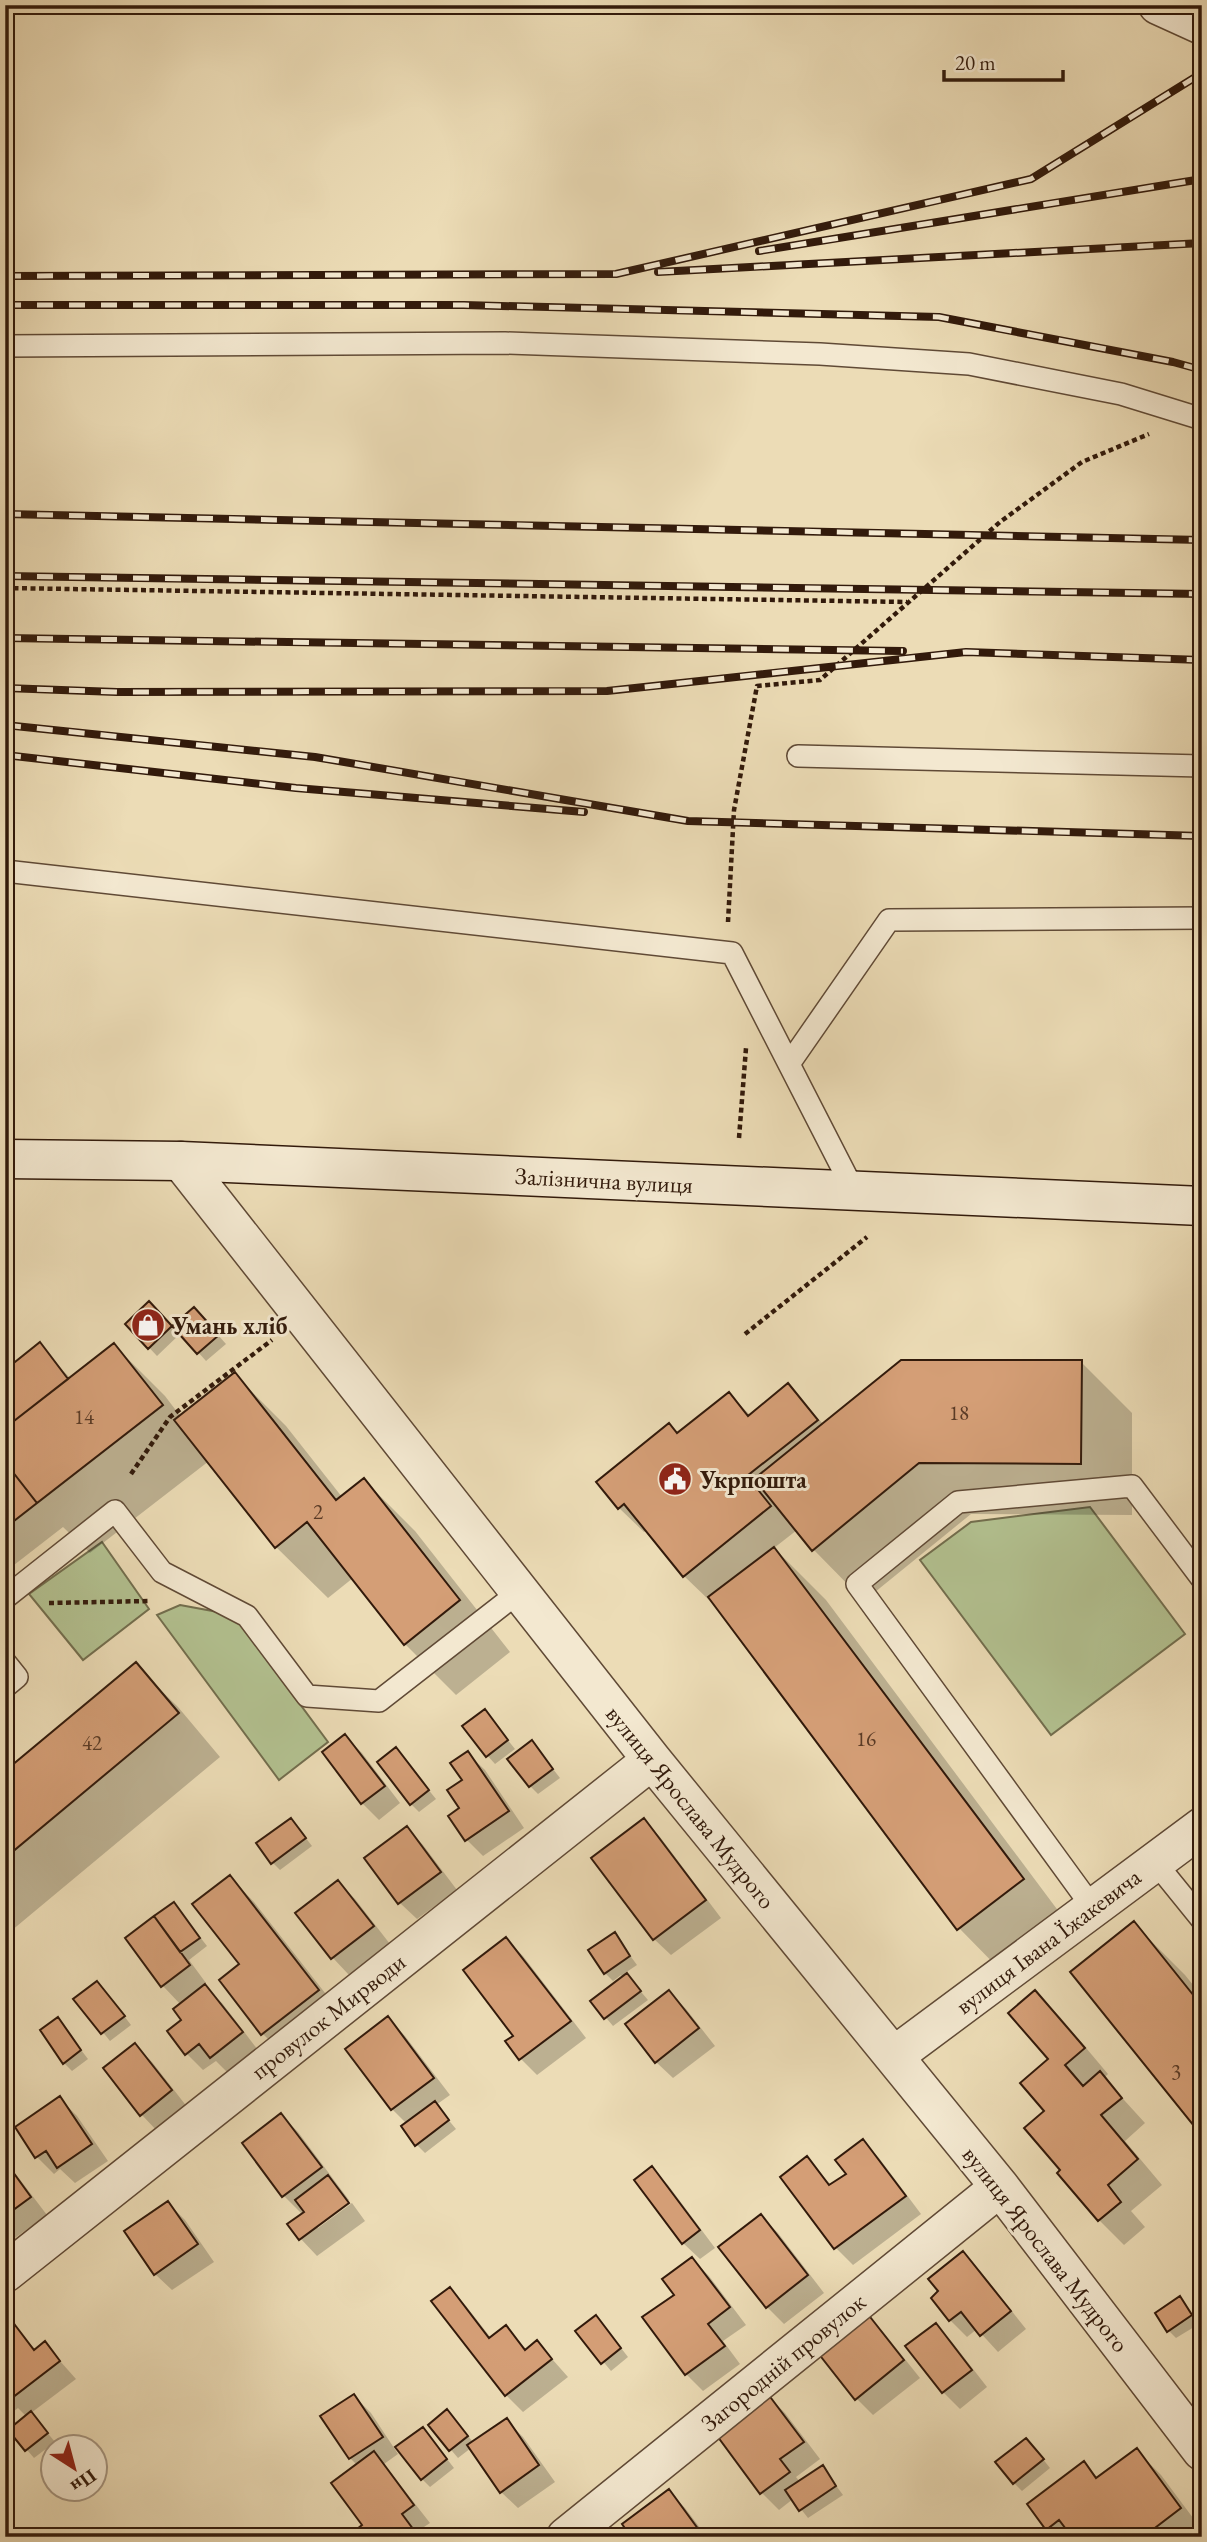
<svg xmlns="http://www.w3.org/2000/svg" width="1207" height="2542" viewBox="0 0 1207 2542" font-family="'EB Garamond',serif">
<rect width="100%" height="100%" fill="#ecdcb6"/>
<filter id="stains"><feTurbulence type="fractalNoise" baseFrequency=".00286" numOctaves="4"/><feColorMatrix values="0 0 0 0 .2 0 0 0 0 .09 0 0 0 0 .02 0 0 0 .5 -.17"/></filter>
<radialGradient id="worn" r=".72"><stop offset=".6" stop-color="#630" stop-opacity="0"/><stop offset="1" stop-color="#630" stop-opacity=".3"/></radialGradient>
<path fill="#b3c291" stroke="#726e4e" stroke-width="2" d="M1090,1507L1185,1634L1051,1735L920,1560L971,1522Z
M102,1542L149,1609L83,1660L29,1594Z
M180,1605L234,1615L328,1742L279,1780L157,1615Z"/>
<path fill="#0003" d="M202,1317L226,1344L206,1361L181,1333L157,1356L127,1324H168L177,1334Z
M39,1345L71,1379L114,1345L165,1396L181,1417L235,1375L286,1426L342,1497L364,1480L415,1531L510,1652L456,1695L405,1644L353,1578L328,1598L276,1547L209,1461L90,1553L63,1527L5,1572V1371Z
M1081,1362L1132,1413V1515L971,1514L864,1601L813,1549L797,1530L774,1548L826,1600L1074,1932L1010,1980L959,1928L711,1599L709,1600L684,1576L647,1530L644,1532L619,1508L678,1435L729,1394L751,1416L788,1386L824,1425Z
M1202,1521V1532L1196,1525Z
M135,1665L178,1707L220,1757L5,1936V1774Z
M492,1720L515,1749L495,1764L487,1755Z
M345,1736L362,1753L400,1803L379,1820L362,1803Z
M532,1742L560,1778L538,1794L530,1786Z
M396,1750L436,1799L419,1812L411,1804Z
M468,1754L485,1770L524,1828L483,1856L467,1840L461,1808Z
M644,1820L660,1837L721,1918L671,1955L654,1939Z
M298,1828L312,1846L280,1870L272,1862Z
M407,1828L423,1845L457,1890L417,1919L400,1903Z
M230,1877L254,1902L343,2016L287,2058L262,2033L242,1964Z
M338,1882L355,1899L390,1944L349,1975L333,1958L298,1913Z
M174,1904L207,1946L189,1960L206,1983L203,1985L222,2003L258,2050L228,2073L216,2061L203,2070L187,2054L181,2005L163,1986L127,1938Z
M1134,1924L1185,1975L1202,1996V2133Z
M615,1935L637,1965L625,1973L648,2000L613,2026L592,2001L623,1978L621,1975L613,1981L605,1973Z
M506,1939L523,1956L586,2038L537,2075L521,2059L515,2036Z
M105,1991L131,2025L110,2041L76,1999Z
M669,1992L686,2009L715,2046L673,2078L656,2062Z
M1035,1992L1060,2017L1108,2074L1104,2078L1145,2123L1125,2141L1162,2185L1131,2211L1145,2227L1124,2245L1099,2220L1062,2170L1046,2111L1050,2060Z
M388,2019L405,2036L450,2095L436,2105L456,2129L425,2153L417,2145L407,2124L392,2109Z
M58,2020L88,2059L72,2071L64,2063Z
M135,2045L152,2062L188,2108L158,2132L142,2115Z
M60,2099L77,2116L108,2161L75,2183L60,2169L54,2174L37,2157Z
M281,2115L298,2132L349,2200L316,2226L318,2228L352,2203L365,2221L317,2256L301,2239L303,2215L284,2196Z
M863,2142L879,2158L921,2214L853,2265L836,2248L782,2177L807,2158L832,2186L848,2174Z
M5,2160L47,2215L5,2245Z
M652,2169L668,2185L715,2248L700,2259L683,2243Z
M168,2203L185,2220L214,2262L172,2290L155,2274Z
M761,2216L778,2233L824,2293L784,2324L767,2307L721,2247Z
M963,2254L980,2271L1026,2329L998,2352L977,2329L967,2337L950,2320L941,2292Z
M692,2259L709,2276L746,2325L723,2341L740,2364L703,2391L686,2374L645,2318L676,2295Z
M449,2289L466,2306L491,2338L506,2327L527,2350L537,2342L568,2377L523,2412L506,2395Z
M1180,2298L1199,2324L1176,2338L1168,2330Z
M867,2316L884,2333L920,2378L873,2415L856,2398Z
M935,2325L952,2342L987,2387L960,2409L943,2392Z
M604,2326L628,2357L611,2371L578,2331Z
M15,2328L36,2350L44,2343L76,2379L31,2413L55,2442L34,2458L10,2430L27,2417L18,2408L5,2418V2335Z
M354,2396L371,2413L398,2454L384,2464L430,2523L418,2531L422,2537H350L365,2525L358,2466L350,2458Z
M768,2396L785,2413L820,2459L796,2477L800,2482L823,2468L843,2495L808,2518L793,2499L779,2510L762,2493L718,2434Z
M455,2420L473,2442L506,2420L523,2437L555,2482L518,2508L501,2492L471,2448L458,2458L430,2425Z
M430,2437L454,2468L430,2487L422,2479Z
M1034,2448L1050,2468L1022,2491L1014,2483Z
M1136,2450L1161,2475L1202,2530V2536L1055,2537L1047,2528L1084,2463L1099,2479Z
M669,2491L685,2508L707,2537H633Z"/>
<path fill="#d49e76" stroke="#321a0b" stroke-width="2" d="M149,1301L172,1326L148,1349L125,1324Z
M194,1307L219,1335L197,1354L172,1326Z
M40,1342L68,1379L5,1428V1370Z
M114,1343L163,1405L37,1503L5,1462V1428Z
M901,1360H1082L1081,1464L919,1463L812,1551L754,1479Z
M235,1372L336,1500L364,1478L460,1600L404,1645L307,1522L275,1548L174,1420Z
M788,1383L818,1420L747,1476L771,1506L683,1577L624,1504L618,1509L596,1482L669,1423L677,1433L729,1392L748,1416Z
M5,1462L37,1503L5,1528Z
M774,1547L1024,1879L957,1930L708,1597Z
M136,1662L179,1713L5,1858V1771Z
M485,1709L508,1740L486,1757L462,1726Z
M345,1734L385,1786L361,1804L322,1752Z
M532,1740L553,1769L529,1787L507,1759Z
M396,1747L429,1790L410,1805L377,1762Z
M468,1751L509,1811L465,1841L448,1816L459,1808L447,1790L462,1780L450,1763Z
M291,1818L306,1838L271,1864L256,1843Z
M644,1818L706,1900L653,1940L591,1858Z
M407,1826L441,1872L398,1904L364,1858Z
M230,1875L319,1990L261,2035L219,1980L239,1964L192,1904Z
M338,1880L374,1926L331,1959L295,1913Z
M174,1902L200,1938L180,1952L154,1916Z
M154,1916L190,1965L161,1987L125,1938Z
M1134,1921L1202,2006V2136L1070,1972Z
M615,1932L630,1956L604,1974L588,1950Z
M506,1937L571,2021L519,2060L505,2041L513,2036L463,1970Z
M627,1973L641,1991L604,2019L590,2001Z
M97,1981L125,2016L101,2034L73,1999Z
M205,1984L243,2032L210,2058L199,2044L185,2055L167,2031L181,2020L173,2009Z
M669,1990L699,2028L655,2063L625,2024Z
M1035,1990L1085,2048L1065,2065L1083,2086L1100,2071L1122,2098L1101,2115L1138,2159L1108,2185L1121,2202L1098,2221L1057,2173L1060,2170L1024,2128L1044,2111L1020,2083L1048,2059L1008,2013Z
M388,2016L434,2078L391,2110L345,2049Z
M58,2017L81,2050L63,2064L40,2030Z
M135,2043L172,2090L140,2116L103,2068Z
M60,2096L92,2144L57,2168L46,2151L35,2158L15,2127Z
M435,2101L449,2120L415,2146L401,2126Z
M281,2113L322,2167L282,2197L242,2143Z
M863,2139L906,2196L834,2249L780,2177L807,2156L829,2185L846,2174L835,2160Z
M5,2161L31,2197L5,2216Z
M652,2166L700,2230L682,2244L634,2180Z
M328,2175L349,2203L299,2240L287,2224L304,2212L295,2200Z
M168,2201L198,2244L154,2275L124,2231Z
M761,2214L808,2275L766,2308L718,2247Z
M963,2251L1011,2311L980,2336L961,2312L949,2321L931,2298L938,2291L928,2279Z
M692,2257L730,2307L708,2324L725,2346L685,2375L642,2317L674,2295L662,2279Z
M450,2287L489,2338L506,2325L525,2350L537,2340L552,2359L505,2396L431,2301Z
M1180,2296L1192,2315L1167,2332L1155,2313Z
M867,2313L904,2360L855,2400L818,2353Z
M596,2315L621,2348L601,2364L575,2331Z
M936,2323L972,2370L942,2393L905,2346Z
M15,2325L34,2350L45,2341L60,2361L8,2401L5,2397V2333Z
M354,2394L383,2437L349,2459L320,2416Z
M768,2394L804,2442L780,2459L790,2472L760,2494L715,2433Z
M447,2409L468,2436L449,2451L428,2425Z
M31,2411L48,2433L25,2451L8,2430Z
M507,2418L539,2465L500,2493L467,2445Z
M423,2427L447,2459L421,2480L395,2447Z
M1026,2438L1044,2459L1013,2484L995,2462Z
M1137,2448L1181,2508L1143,2537H1137L1132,2530L1123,2537H1072L1059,2520L1046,2530L1027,2504L1084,2461L1096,2478Z
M374,2451L414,2505L402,2514L419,2537H347L362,2525L331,2483Z
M823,2465L836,2486L799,2511L785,2490Z
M669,2489L704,2537H631L622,2524Z"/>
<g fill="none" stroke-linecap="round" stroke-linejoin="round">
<g stroke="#604a36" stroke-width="24">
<path id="lane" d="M5,346L505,343L820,354L969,364L1121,394L1202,419
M798,756L1202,766
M5,871L732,953L854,1191
M789,1064L889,920L1202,918
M5,1598L115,1511L162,1572L247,1616L307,1696L379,1701L519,1592
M5,1662L17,1677L5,1687
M1155,1862L1202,1920
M1093,1908L857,1584L958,1502L1132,1486L1202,1579"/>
</g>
<g stroke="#604a36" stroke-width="41">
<path id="street" d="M1158,5L1202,25
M181,1161L652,1760L1000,2187L1202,2451
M894,2056L1202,1827
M5,2273L652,1760
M566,2537L1000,2187"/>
</g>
<g stroke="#321a0b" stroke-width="41">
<path id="secondary" d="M5,1159L181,1161L1202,1206"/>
</g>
<path stroke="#321a0b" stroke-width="4.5" stroke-dasharray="5 3.5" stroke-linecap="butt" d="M5,588L907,602
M728,922L734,810L757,686L820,680L1000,522L1082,462L1149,434
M739,1138L746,1048
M745,1334L867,1237
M131,1474L170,1417L272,1340
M49,1603L149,1601"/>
<use href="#lane" stroke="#f3e8d0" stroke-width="21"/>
<use href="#street" stroke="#f3e8d0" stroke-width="38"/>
<use href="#secondary" stroke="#f3e8d0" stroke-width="38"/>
<g stroke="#321a0b" stroke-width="8">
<path id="rail" d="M759,251L1202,179
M658,272L1202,243
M5,276L616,274L1031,179L1202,73
M5,305H464L939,317L1173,362L1202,370
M5,514L1202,540
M5,576L1202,594
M5,638L903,651
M5,688L117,692L607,691L966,652L1202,660
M5,725L315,757L688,821L1202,836
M5,755L296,788L584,812"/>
</g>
<use href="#rail" stroke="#f3e8d0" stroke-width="5" stroke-dasharray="16" stroke-linecap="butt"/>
</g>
<defs>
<g id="shop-disc" transform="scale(1.75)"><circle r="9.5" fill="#8f2418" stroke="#f3e8d0"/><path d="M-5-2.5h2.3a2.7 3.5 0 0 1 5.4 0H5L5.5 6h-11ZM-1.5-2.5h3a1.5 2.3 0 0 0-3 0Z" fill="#fff"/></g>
<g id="civic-disc" transform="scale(1.75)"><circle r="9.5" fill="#8f2418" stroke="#f3e8d0"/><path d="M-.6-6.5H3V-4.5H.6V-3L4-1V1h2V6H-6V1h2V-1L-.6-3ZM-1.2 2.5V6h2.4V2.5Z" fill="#fff"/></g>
</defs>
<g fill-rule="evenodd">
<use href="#shop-disc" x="148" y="1325"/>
<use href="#civic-disc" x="675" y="1479"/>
</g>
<g text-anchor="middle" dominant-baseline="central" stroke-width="6" stroke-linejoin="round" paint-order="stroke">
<g font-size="21" fill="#5a3b26">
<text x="959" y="1412">18</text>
<text x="84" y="1416">14</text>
<text x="318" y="1511">2</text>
<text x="866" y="1738">16</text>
<text x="92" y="1742">42</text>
<text x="1176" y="2071">3</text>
</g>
<g font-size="24" fill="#321a0b" stroke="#f3e8d0">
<text transform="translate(604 1180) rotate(3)">Залізнична вулиця</text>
<text transform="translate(691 1807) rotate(51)">вулиця Ярослава Мудрого</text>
<text transform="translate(1048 1941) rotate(-37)">вулиця Івана Їжакевича</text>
<text transform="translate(328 2016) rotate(-38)">провулок Мирводи</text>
<text transform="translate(1046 2249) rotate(52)">вулиця Ярослава Мудрого</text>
<text transform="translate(783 2362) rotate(-39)">Загородній провулок</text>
</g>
<g font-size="24" font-weight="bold" fill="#321a0b" stroke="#f3e8d0" text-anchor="start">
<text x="172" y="1325">Умань хліб</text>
<text x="700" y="1479">Укрпошта</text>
</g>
</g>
<rect width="1207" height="2542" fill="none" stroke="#ecdcb6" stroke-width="28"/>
<rect x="7" y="7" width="1193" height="2528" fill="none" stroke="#321a0b" stroke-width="3.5"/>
<rect x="14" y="14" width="1179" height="2514" fill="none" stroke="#321a0b" stroke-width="2"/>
<g transform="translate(74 2468) rotate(144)"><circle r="33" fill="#f3e8d0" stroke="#a69681" stroke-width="2"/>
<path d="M0-5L12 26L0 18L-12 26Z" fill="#8f2418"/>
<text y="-10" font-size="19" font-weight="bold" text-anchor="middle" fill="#321a0b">Пн</text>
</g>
<path d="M944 70v10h119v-10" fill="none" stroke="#321a0b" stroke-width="3.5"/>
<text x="955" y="70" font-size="21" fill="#321a0b" stroke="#f3e8d0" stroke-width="5" paint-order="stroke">20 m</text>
<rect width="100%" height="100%" filter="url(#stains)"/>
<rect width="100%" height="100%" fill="url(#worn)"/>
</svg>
